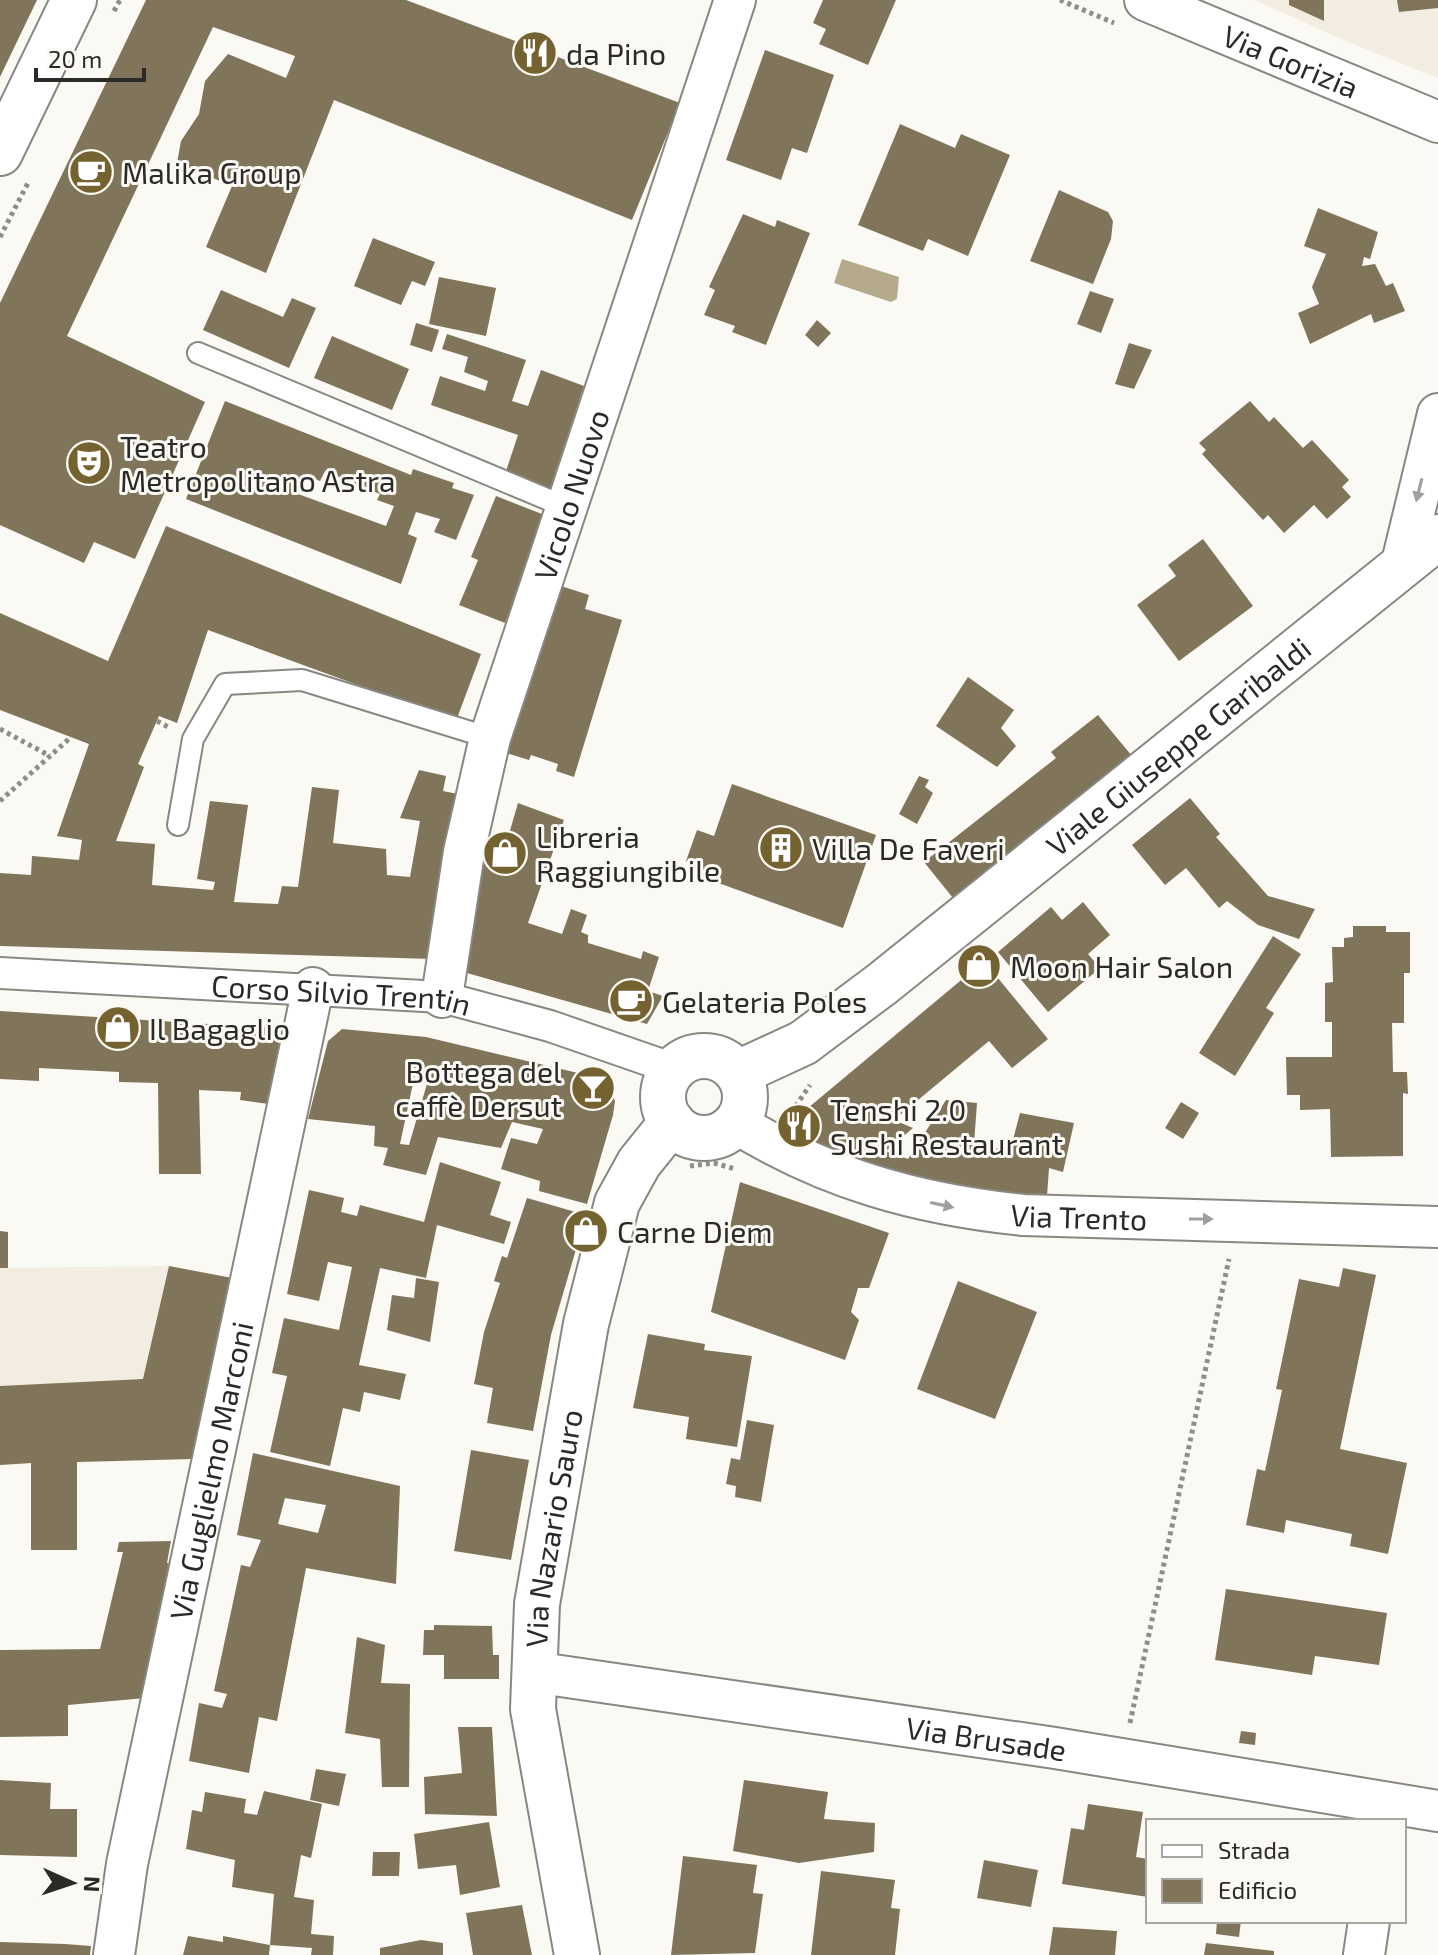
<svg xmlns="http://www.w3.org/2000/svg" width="1438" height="1955" viewBox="0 0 1438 1955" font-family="'Exo 2',sans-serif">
<rect width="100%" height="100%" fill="#fbf9f3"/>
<path fill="#f2ede0" d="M1255,0H1438V78L1343,40Z
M169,1266L232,1278L192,1459L0,1465V1268Z"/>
<path fill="#b6aa8d" d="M842,259L899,277L897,299L891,302L834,283Z"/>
<path fill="#80755a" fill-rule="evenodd" d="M0,0H37L0,77Z
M146,0H406L680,103L632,220L334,100L266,273L206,247L232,186L177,163L181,141L199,114L205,81L228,54L286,78L295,56L213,27L67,336L205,402L135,559L94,542L84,563L0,525V303Z
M823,0H896L868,65L819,44L826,29L813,23Z
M1289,0H1324V21L1289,5Z
M1397,0H1438V8L1399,12Z
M765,50L834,75L807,153L792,148L781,180L726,160Z
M900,124L955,148L961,134L1010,155L968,256L928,239L923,251L858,225Z
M1059,190L1108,212L1113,221L1111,239L1093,284L1030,261Z
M1318,208L1378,232L1370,259L1364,257L1362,266L1375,264L1386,286L1393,283L1405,311L1374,323L1371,314L1310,344L1298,313L1319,304L1312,287L1326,254L1304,246Z
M743,214L775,227L777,220L810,233L766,345L732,332L735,326L704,315L715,290L709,287Z
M373,238L435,262L425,286L412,281L401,305L354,286Z
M439,277L496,288L486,336L429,324Z
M221,290L283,317L292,298L316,308L289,368L203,330Z
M1090,291L1114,299L1101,333L1077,324Z
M817,320L831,333L818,347L805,335Z
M416,323L439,330L432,352L410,345Z
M447,334L526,360L512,401L528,406L541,370L584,386L549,492L504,477L518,435L431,405L440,376L485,391L488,381L464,372L468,357L442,349Z
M332,336L409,369L392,410L314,378Z
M1129,343L1152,350L1134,389L1115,384Z
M225,401L411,475L413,469L454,483L452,488L474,495L456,540L434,532L440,519L416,512L408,534L417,538L401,584L186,499ZM325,471L380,494L377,500L394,506L386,526L298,494L306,475L320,481Z
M1250,401L1269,422L1274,417L1303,448L1312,440L1349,480L1342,487L1351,497L1327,519L1314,505L1284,533L1268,515L1263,520L1202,454L1206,450L1199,443Z
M496,496L547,516L505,623L459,605L478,560L471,557Z
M166,526L481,654L456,721L208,630L177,723L159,716L138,764L144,767L116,841L155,844L152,885L213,890L215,882L197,879L210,801L248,805L234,902L278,904L282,886L298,887L312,787L339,790L333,843L386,849L387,875L410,877L420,821L400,818L419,770L446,776L443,791L458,794L433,959L0,946V873L31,875L32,856L79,860L82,840L57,836L89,744L0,710V613L108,661Z
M1203,539L1253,606L1179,661L1137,605L1176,576L1168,565Z
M558,585L589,595L585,609L622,620L574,777L556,771L558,764L531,755L529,760L506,753Z
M968,677L1014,710L1001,728L1016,746L997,767L936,726Z
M1098,715L1132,756L953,898L924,862L1056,758L1051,752Z
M919,776L929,780L925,787L933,793L917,824L899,814Z
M732,784L876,835L843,928L699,876L703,867L686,861L697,830L714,836Z
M1190,798L1220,834L1216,837L1268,896L1315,909L1299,939L1258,925L1227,901L1219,908L1186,868L1165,885L1132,845Z
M518,803L564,820L528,923L562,934L571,909L587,915L581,932L588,935V943L641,959L643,951L659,957L648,991L663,996L647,1024L460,971L486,843L505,848Z
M1083,902L1110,935L1088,954L1100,968L1048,1012L998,952L1051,907L1062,920Z
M1353,926H1386V932H1410V973H1404V1023H1392L1393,1072H1407L1408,1094L1403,1093V1156L1331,1157L1330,1109L1300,1110V1095H1287L1286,1057H1332V1022H1325V983L1333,982L1332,947H1344V938L1353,937Z
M1273,936L1301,954L1266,1008L1274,1013L1235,1076L1199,1053Z
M984,961L1048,1039L1012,1068L989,1041L894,1120L913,1128L886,1151L908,1159L946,1100L977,1103L974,1144L1010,1151L1020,1113L1074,1123L1063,1172L1049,1168L1046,1210L893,1174L812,1143L808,1108Z
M0,1011L274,1028L284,1039L276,1105L240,1100L241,1092L199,1090L201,1174H159L158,1083L119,1082V1072L39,1068V1081L0,1079Z
M342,1029L426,1037L595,1077L607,1084L615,1101L613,1115L587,1204L539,1191L540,1181L501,1169L511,1138L537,1144L543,1129L512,1122L501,1148L438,1137L426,1175L383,1165L388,1148L374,1146L375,1126L308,1119L328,1041ZM415,1074L429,1077L409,1145L400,1144Z
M1181,1102L1199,1113L1183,1139L1165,1128Z
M440,1162L501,1182L490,1215L511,1222L504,1244L437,1225L426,1278L380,1268L359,1365L406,1374L400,1400L364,1392L360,1412L343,1408L330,1466L270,1452L287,1376L272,1373L284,1318L339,1330L352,1267L328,1262L319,1301L287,1294L309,1190L344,1198L341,1212L357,1216L360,1205L424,1222Z
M740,1182L889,1233L869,1288H858L851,1312L859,1320L845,1360L711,1312Z
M527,1198L586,1215L551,1335L533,1431L487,1423L493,1388L474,1384L484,1332L500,1283L494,1281L502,1256L507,1258Z
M0,1231L8,1232V1268H0Z
M169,1266L232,1278L192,1459L77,1462V1550H31V1463L0,1465V1386L143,1379Z
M1343,1268L1376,1275L1340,1449L1407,1463L1388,1554L1350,1546L1352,1534L1286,1520L1284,1533L1246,1525L1257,1469L1265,1471L1282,1390L1276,1389L1299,1279L1339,1287Z
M416,1278L439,1282L430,1342L387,1330L392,1295L414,1298Z
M958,1281L1037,1312L995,1419L917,1389Z
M648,1334L705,1344L704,1350L752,1356L737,1447L686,1439L689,1417L633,1408Z
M747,1420L774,1425L761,1502L735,1497L736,1486L726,1484L731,1458L740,1460Z
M471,1450L529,1460L511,1560L454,1551Z
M253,1453L400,1486L396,1584L306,1568L277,1721L259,1717L249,1773L189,1761L199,1703L222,1708L227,1694L214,1691L241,1565L250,1567L261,1540L237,1535ZM285,1498L326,1505L318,1533L278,1524Z
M171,1541L167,1563L173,1564L153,1643L160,1644L145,1698L68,1705V1736L0,1737V1650L100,1649L123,1552H117L119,1542Z
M1226,1589L1387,1613L1379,1665L1315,1656L1312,1675L1215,1660Z
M434,1625L492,1626L493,1655H499V1679H444V1655H423L424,1630H434Z
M357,1637L385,1645L381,1683L410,1684L409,1787H382L380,1739L345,1733Z
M458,1727H492L497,1816L425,1814L424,1777L462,1773Z
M1241,1731L1256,1733L1255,1745L1239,1743Z
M316,1769L346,1774L339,1806L310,1800Z
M0,1780L51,1783L50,1809H77V1857L0,1855Z
M744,1780L828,1792L824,1819L875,1823L874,1852L799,1863L733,1851Z
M264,1791L322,1804L311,1858L301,1855L294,1897L314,1900L311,1934L334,1936L333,1955H311L312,1948L270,1945L274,1894L232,1887L235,1860L186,1849L192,1810L202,1812L205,1792L246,1799L244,1813L257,1815Z
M1088,1804L1143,1812L1136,1857L1148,1859V1897L1062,1884L1071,1828L1084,1830Z
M489,1822L500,1887L460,1895L456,1865L418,1869L414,1834Z
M373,1852H400L399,1876H372Z
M683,1856L757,1865L753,1893L763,1894L755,1953L671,1955Z
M984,1860L1038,1870L1031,1907L977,1898Z
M821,1871L895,1880L891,1908L900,1909L895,1955H811Z
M522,1905L532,1955H473L466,1913Z
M1217,1921H1241L1239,1937L1216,1934Z
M1053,1927L1117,1931L1115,1955H1049Z
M188,1936L223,1942V1936L270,1945L269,1955H183Z
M421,1940L443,1943V1955H380V1948Z
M0,1942L65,1944L91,1946L90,1955H0Z
M1206,1943L1274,1951V1955H1204Z"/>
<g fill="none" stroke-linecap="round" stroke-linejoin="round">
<g stroke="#898782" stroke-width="24">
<path id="service" d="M198,353L566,507
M178,825L193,739L225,684L302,680L490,738"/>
</g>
<g stroke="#898782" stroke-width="34">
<g id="pedestrian">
<path id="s1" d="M0,973L442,997L550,1026L674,1069"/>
</g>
</g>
<g stroke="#898782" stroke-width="44">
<g id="minor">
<path id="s2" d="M1145,0L1438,122"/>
<path d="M1401,567L1438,414"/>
<path id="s3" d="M442,997L464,852L490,738L735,0"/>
<path id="s4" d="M736,1123C827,1179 917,1204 1023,1215L1438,1227"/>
<path id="s5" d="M533,1672L1055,1748L1438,1811"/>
<path id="s6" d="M114,1955L127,1864L313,988"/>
<path d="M1364,1955L1369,1921"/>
</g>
</g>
<g stroke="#898782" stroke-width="48">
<g id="tertiary">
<path d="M0,153L74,0"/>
<circle cx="704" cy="1097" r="41"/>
<path id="s7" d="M738,1073L803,1043L882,984L1438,537"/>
<path id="s8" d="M577,1955L533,1709L537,1604L586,1324L617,1203L639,1163L672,1122"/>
</g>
</g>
<path stroke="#8e8d89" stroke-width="5" stroke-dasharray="4 4" stroke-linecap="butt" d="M1060,0L1114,23
M114,11L120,0
M0,237L29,181
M157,721L170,728
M0,729L50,756
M0,801L70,738
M791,1113L810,1085
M690,1166L714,1163L735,1169
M1130,1723L1229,1259"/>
<use href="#service" stroke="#fff" stroke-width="20"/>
<use href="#pedestrian" stroke="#fff" stroke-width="30"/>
<use href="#minor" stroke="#fff" stroke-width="40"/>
<use href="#tertiary" stroke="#fff" stroke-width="44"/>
</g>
<defs><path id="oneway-solid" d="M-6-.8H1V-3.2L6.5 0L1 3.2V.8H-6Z" transform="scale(2)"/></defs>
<g fill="#a09f9e">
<use href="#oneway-solid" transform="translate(1419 490) rotate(104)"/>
<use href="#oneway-solid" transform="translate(942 1205) rotate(12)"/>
<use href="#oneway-solid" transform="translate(1201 1219)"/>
</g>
<defs>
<g id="restaurant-disc" transform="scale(2.3)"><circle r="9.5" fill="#756231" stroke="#fbf9f3"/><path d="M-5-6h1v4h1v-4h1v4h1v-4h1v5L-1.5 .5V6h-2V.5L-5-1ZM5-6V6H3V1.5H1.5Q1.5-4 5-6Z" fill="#fff"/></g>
<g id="cafe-disc" transform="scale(2.3)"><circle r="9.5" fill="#756231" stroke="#fbf9f3"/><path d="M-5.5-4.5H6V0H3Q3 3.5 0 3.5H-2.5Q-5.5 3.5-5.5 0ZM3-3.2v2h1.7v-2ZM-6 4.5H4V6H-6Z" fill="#fff"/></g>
<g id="theatre-disc" transform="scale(2.3)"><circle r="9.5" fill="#756231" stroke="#fbf9f3"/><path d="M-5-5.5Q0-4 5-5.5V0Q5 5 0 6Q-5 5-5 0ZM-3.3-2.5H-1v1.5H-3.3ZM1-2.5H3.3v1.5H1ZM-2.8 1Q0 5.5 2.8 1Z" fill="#fff"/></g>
<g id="building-disc" transform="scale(2.3)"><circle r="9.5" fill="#756231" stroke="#fbf9f3"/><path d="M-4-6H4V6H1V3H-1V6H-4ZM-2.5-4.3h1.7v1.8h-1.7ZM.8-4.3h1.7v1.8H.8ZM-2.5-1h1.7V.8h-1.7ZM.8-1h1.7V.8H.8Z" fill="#fff"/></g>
<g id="shop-disc" transform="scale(2.3)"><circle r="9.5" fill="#756231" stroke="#fbf9f3"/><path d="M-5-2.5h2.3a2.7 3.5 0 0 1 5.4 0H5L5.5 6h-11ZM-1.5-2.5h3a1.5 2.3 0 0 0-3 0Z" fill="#fff"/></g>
<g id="bar-disc" transform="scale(2.3)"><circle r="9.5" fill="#756231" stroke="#fbf9f3"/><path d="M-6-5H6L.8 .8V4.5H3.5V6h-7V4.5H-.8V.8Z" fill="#fff"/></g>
</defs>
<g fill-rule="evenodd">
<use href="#restaurant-disc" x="535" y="53"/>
<use href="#cafe-disc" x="91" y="172"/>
<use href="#theatre-disc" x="89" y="463"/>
<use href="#building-disc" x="781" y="848"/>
<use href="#shop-disc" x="505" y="853"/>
<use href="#shop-disc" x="979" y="966"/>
<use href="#cafe-disc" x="631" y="1001"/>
<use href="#shop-disc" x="118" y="1028"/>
<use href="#bar-disc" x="593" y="1088"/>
<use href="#restaurant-disc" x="799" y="1126"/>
<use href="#shop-disc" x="586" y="1231"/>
</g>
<g text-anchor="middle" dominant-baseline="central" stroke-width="6" stroke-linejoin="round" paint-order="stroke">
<g font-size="30" fill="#2b2a28" stroke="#fbf9f3" text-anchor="start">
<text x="566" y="53">da Pino</text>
<text x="122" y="172">Malika Group</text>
<text x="120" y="446">Teatro<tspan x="120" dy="34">Metropolitano Astra</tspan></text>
<text x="536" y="836">Libreria<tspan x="536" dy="34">Raggiungibile</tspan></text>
<text x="812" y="848">Villa De Faveri</text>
<text x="1010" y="966">Moon Hair Salon</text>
<text x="662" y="1001">Gelateria Poles</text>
<text x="149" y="1028">Il Bagaglio</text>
<text x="562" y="1071" text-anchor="end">Bottega del<tspan x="562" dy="34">caffè Dersut</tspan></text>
<text x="830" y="1109">Tenshi 2.0<tspan x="830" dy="34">Sushi Restaurant</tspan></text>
<text x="617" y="1231">Carne Diem</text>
</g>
<g font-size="30" fill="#2b2a28" stroke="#fbf9f3">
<text stroke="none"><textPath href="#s2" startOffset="158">Via Gorizia</textPath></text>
<text stroke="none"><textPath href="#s3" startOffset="520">Vicolo Nuovo</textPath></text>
<text stroke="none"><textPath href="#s7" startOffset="550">Viale Giuseppe Garibaldi</textPath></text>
<text stroke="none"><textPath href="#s1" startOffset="342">Corso Silvio Trentin</textPath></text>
<text stroke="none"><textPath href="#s4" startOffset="360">Via Trento</textPath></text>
<text stroke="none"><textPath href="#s6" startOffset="494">Via Guglielmo Marconi</textPath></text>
<text stroke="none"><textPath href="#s8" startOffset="432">Via Nazario Sauro</textPath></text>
<text stroke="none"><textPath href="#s5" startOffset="458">Via Brusade</textPath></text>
</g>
</g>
<rect x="1146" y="1819" width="260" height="104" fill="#fbf9f3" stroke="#a8a6a2" stroke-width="2"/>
<rect x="1162" y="1845" width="40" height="12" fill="#ffffff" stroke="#a8a6a2" stroke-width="2"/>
<text x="1218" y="1859" font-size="24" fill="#2b2a28">Strada</text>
<rect x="1162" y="1879" width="40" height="24" fill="#80755a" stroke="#a8a6a2" stroke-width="2"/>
<text x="1218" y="1899" font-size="24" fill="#2b2a28">Edificio</text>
<g transform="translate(72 1883) rotate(93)" stroke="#fbf9f3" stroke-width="6" paint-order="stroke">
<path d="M0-6L14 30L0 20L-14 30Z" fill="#2b2a28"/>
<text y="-12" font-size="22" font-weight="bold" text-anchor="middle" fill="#2b2a28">N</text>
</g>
<path d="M36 68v12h108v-12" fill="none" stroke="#2b2a28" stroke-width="4"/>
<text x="48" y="68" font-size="24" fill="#2b2a28" stroke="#fbf9f3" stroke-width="6" paint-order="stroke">20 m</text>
</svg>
